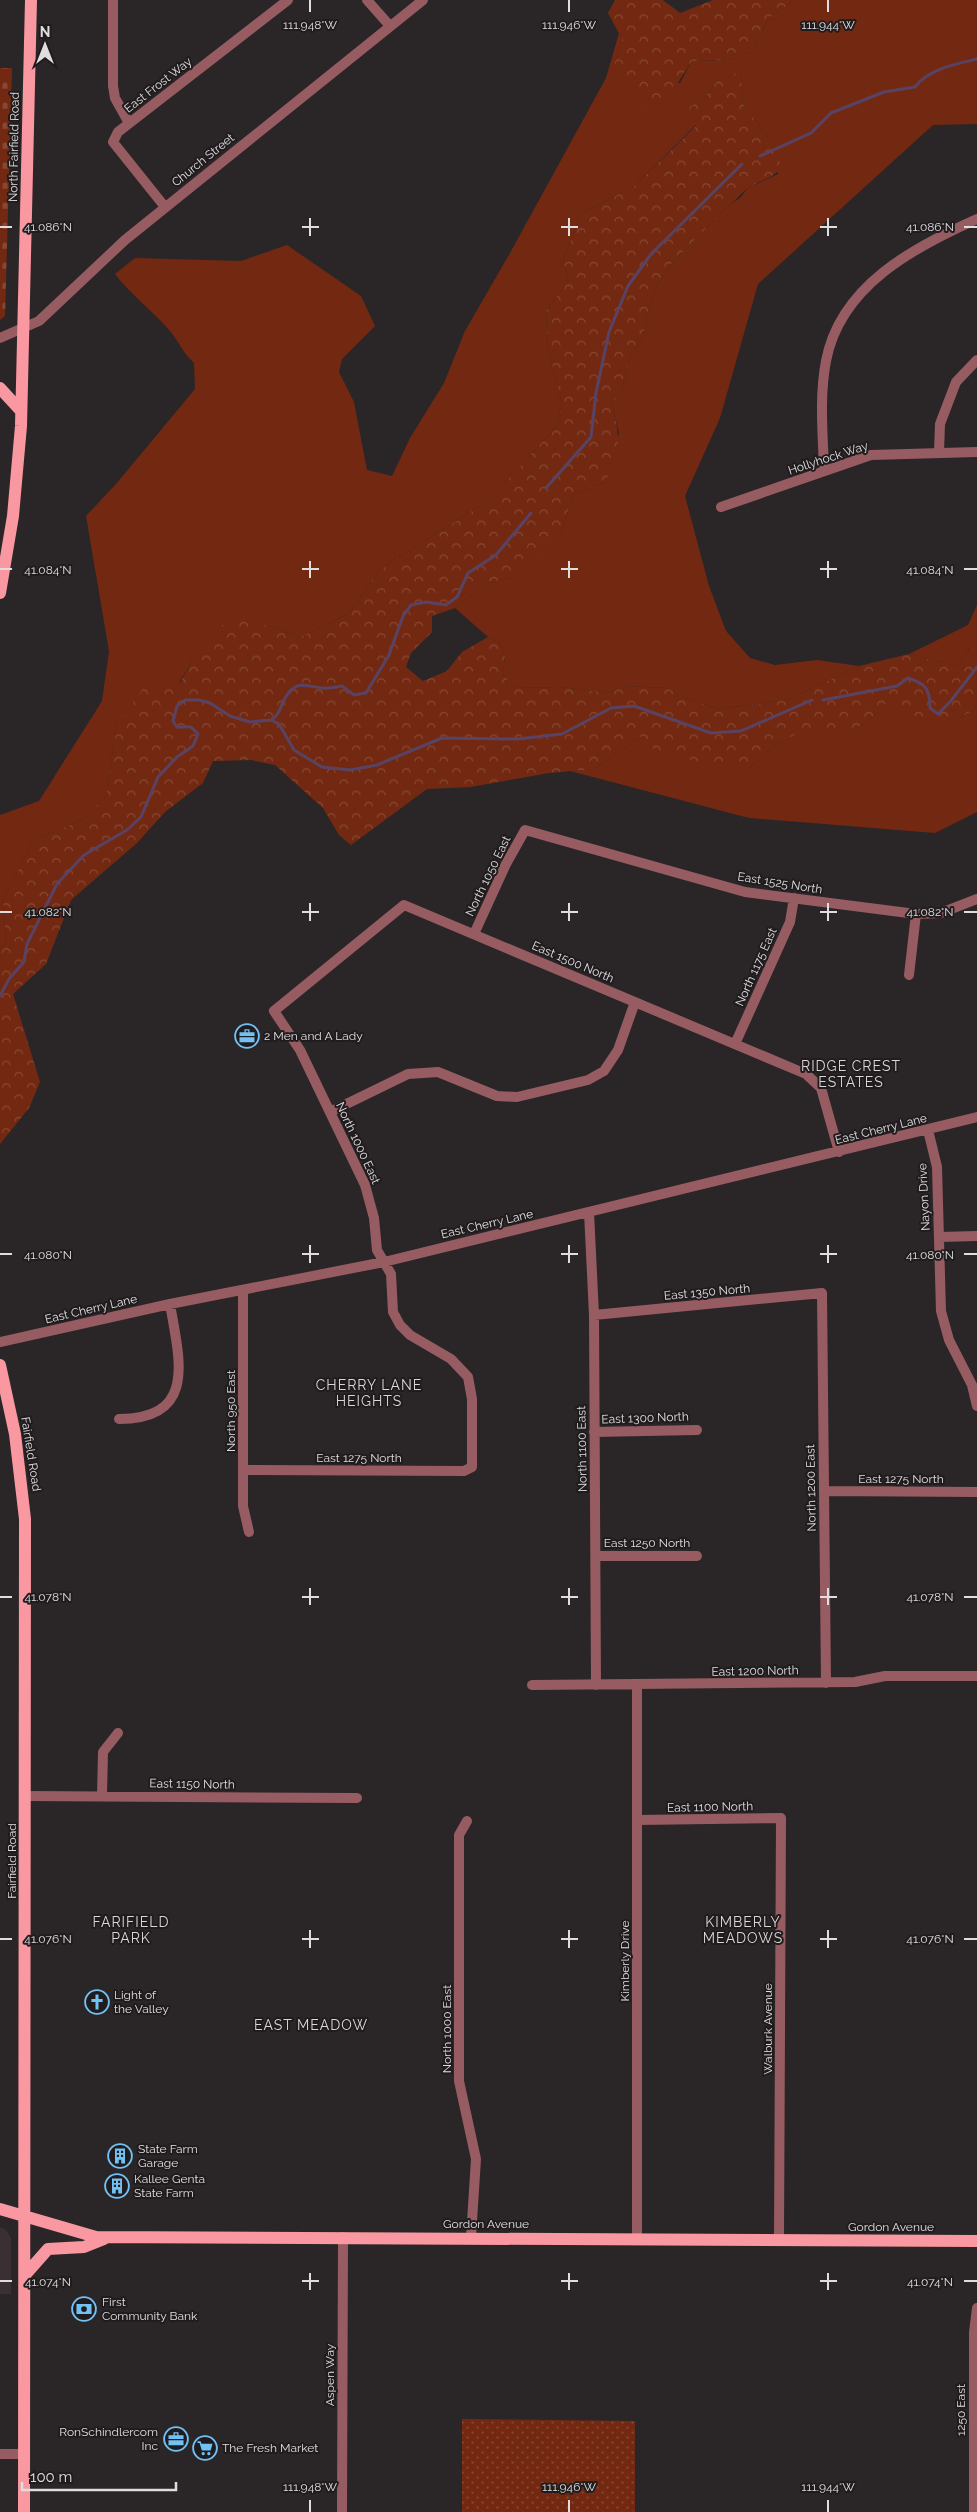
<svg xmlns="http://www.w3.org/2000/svg" width="977" height="2512" viewBox="0 0 977 2512" font-family="Raleway,sans-serif">
<defs>
<pattern id="forest-crowns" width="20" height="18" patternUnits="userSpaceOnUse" patternTransform="scale(1.25)"><rect width="20" height="18" fill="#732911"/><path d="M2 6a3 3 0 1 1 6 0M12 15a3 3 0 1 1 6 0" fill="none" stroke="#874833"/></pattern>
<pattern id="cemetery-stones" width="16" height="16" patternUnits="userSpaceOnUse" patternTransform="scale(1.25)"><rect width="16" height="16" fill="#732911"/><path d="M2 7V4a2 2 0 0 1 4 0v3zM10 15v-3a2 2 0 0 1 4 0v3z" fill="#874833"/></pattern>
<pattern id="park-dots" width="8" height="8" patternUnits="userSpaceOnUse" patternTransform="scale(1.25)"><rect width="8" height="8" fill="#732911"/><path d="M2 2h.1M6 6h.1" fill="none" stroke="#874833" stroke-width="1.8" stroke-linecap="round"/></pattern>
</defs>
<rect width="100%" height="100%" fill="#2a2527"/>
<path fill="#3a3034" d="M0,2227L6,2230L11,2238V2294H0Z"/>
<path fill="#732911" d="M795,0H977V124L933,125L758,284L720,418L685,496L709,586L726,631L750,658L775,665L817,660L859,666L787,700L719,709L685,698L667,688L626,686L610,693L561,687L515,688L503,674L505,656L500,644L488,637L455,608L485,584L516,576L558,539L574,495L605,482L619,433L612,405L622,389L629,361L643,335L654,290L672,263L729,205L740,198L748,188L778,174L768,137L743,104L741,73L720,78L704,98L686,109L696,125L634,186L581,214L563,260L568,281L546,311L548,349L562,403L557,426L489,500L379,570L350,613L300,637L263,624L192,661L179,683L117,723L106,796L84,819L33,841L3,900L6,942L0,951V815L39,801L102,701L109,651L86,516L116,484L195,389L194,363C183,353 179,342 170,331C153,311 132,296 115,274L135,258L241,261L287,245L361,296L375,326L342,359L339,372L354,402L367,470L392,476L410,438L444,383L465,331L510,253L606,78L619,33L622,39L614,65L680,83L692,61L729,60L752,52L768,19Z
M977,605V646L969,650L957,666L909,654L968,625Z
M884,703L944,727L977,708V812L935,833L749,818L570,771L594,769L642,736L751,767L773,746L797,734H849L872,717Z"/>
<path fill="url(#forest-crowns)" d="M615,0H663L680,13L713,0H795L768,19L752,52L729,60L692,61L668,98L645,105L624,81L614,65L622,39L608,13Z
M741,72L743,104L768,137L782,166C775,178 761,180 750,187C742,191 737,200 729,205L672,263L654,290L643,335L629,361L622,389L612,405C621,441 621,448 605,482L574,495L558,539L544,553L516,576L485,584L455,608L432,616V632L411,653L406,667L423,681L447,671L462,652L488,637L500,644L505,656L503,674L515,688L561,687L610,693L625,686L667,688L685,698L719,709L787,700L859,666L909,654L957,666L969,650L977,646V708L944,727L884,704L872,717L849,734H797L773,746L751,767L699,762L654,750L642,736L594,769L549,773L470,787L427,789L351,845L339,835L323,808L275,765L251,760L213,761L203,783L165,812L137,843L71,900L46,964L13,994L40,1082L29,1108L0,1144V951L6,942L3,900L33,841L84,819L106,796L117,723L146,685L180,683L192,661L229,617L263,624L300,637L350,613L379,570L489,500L557,426L562,403L548,349L546,311L568,281L563,260L581,214L634,186L696,126L686,121V109L704,98L720,78Z"/>
<path fill="url(#cemetery-stones)" d="M0,68H12L5,316L0,320Z"/>
<path fill="url(#park-dots)" d="M462,2419L635,2421V2512H462Z"/>
<g fill="none" stroke-linecap="round" stroke-linejoin="round">
<path stroke="#584364" stroke-width="3" d="M760,156L811,133L831,113L884,92L915,87C928,69 956,64 977,59
M546,488L591,437L596,393L609,332L628,286L651,254L742,164
M823,700L897,686L908,678C926,684 930,689 930,708L938,714L950,702L977,667
M271,720C281,713 280,707 285,698C297,678 306,687 323,688C329,689 336,687 342,686L354,695L366,693L389,655L403,616L411,605L426,602L446,605L457,597L468,573L496,555L531,513
M0,996L9,979L24,962L27,944L57,884L84,855L127,830L141,817L158,777L177,757L193,746L198,734L191,727H177L173,721L177,706L185,700H199L210,703L230,716L250,722L271,720L279,724L294,750L322,767L350,770L377,765L442,738L518,739L562,734L611,708L634,706L711,733L741,731L812,700"/>
<path stroke="#975c61" stroke-width="10" d="M113,0V86L115,98L129,123
M367,0L390,26
M165,207L113,142L118,132L288,0
M0,338L39,321L125,240L423,0
M939,452L940,424L956,382L977,360
M824,471C823,435 819,398 826,361C840,286 914,247 977,219
M721,507L871,455L977,452
M474,934L506,864L525,830L745,892L916,914L941,913L977,899
M909,975L916,914
M735,1044L790,922L794,898
M330,1112L408,1074L438,1072L497,1096L517,1097L588,1080L604,1071L618,1050L635,1002
M928,1130L937,1167L941,1311L949,1340L972,1385L977,1406
M589,1212L594,1315L596,1685
M939,1237L977,1236
M243,1290V1506L249,1532
M594,1315L822,1293L826,1683
M0,1342L170,1304L384,1262L977,1117
M119,1419C198,1419 179,1358 170,1304
M594,1432L697,1430
M244,1470L464,1471L472,1467V1399L468,1377L451,1359L410,1335L400,1325L393,1312L391,1274L377,1250L374,1218L365,1185L300,1050L274,1011L404,905L806,1074L821,1088L839,1152
M824,1491L977,1492
M596,1556H697
M637,1684V2239
M532,1685L855,1682L885,1676H977
M102,1795L103,1752L118,1733
M26,1796L357,1798
M638,1820L781,1818L779,2240
M467,1821L459,1835V2081L476,2159L471,2237
M0,2454H24
M342,2512L343,2237
M974,2512V2332L977,2308"/>
<path stroke="#f998a0" stroke-width="12" d="M0,388L21,411
M0,593L13,516L21,426L31,0
M0,1365L15,1434L25,1519L24,2512
M0,2209L96,2237L977,2241
M25,2275L48,2249L84,2247L104,2239"/>
</g>
<path fill="none" stroke="#e0ddde" stroke-width="2" d="M310,0V12M569,0V12M828,0V12M310,218V236M569,218V236M828,218V236M0,227H12M302,227H319M561,227H578M820,227H837M964,227H977M310,561V578M569,561V578M828,561V578M0,569H12M302,569H319M561,569H578M820,569H837M964,569H977M310,903V921M569,903V921M828,903V921M0,912H12M302,912H319M561,912H578M820,912H837M964,912H977M310,1245V1263M569,1245V1263M828,1245V1263M0,1254H12M302,1254H319M561,1254H578M820,1254H837M964,1254H977M310,1588V1605M569,1588V1605M828,1588V1605M0,1597H12M302,1597H319M561,1597H578M820,1597H837M964,1597H977M310,1930V1948M569,1930V1948M828,1930V1948M0,1939H12M302,1939H319M561,1939H578M820,1939H837M964,1939H977M310,2273V2290M569,2273V2290M828,2273V2290M0,2281H12M302,2281H319M561,2281H578M820,2281H837M964,2281H977M310,2500V2512M569,2500V2512M828,2500V2512"/>
<defs>
<g id="office-ring" transform="scale(1.25)"><circle r="9.5" fill="#201c1e" stroke="#72c1f5" stroke-width="1.5"/><path d="M-6-3h4V-5.5h4V-3h4V5H-6ZM-1-4.5V-3h2v-1.5ZM-6 0V1H6V0Z" fill="#72c1f5"/></g>
<g id="church-ring" transform="scale(1.25)"><circle r="9.5" fill="#201c1e" stroke="#72c1f5" stroke-width="1.5"/><path d="M-1.2-6h2.4v3.5h3.3v2.4h-3.3V6h-2.4V-.1h-3.3v-2.4h3.3Z" fill="#72c1f5"/></g>
<g id="building-ring" transform="scale(1.25)"><circle r="9.5" fill="#201c1e" stroke="#72c1f5" stroke-width="1.5"/><path d="M-4-6H4V6H1V3H-1V6H-4ZM-2.5-4.3h1.7v1.8h-1.7ZM.8-4.3h1.7v1.8H.8ZM-2.5-1h1.7V.8h-1.7ZM.8-1h1.7V.8H.8Z" fill="#72c1f5"/></g>
<g id="bank-ring" transform="scale(1.25)"><circle r="9.5" fill="#201c1e" stroke="#72c1f5" stroke-width="1.5"/><path d="M-6-4H6V4H-6ZM0-2.3a2.3 2.3 0 1 0 0 4.6a2.3 2.3 0 1 0 0-4.6Z" fill="#72c1f5"/></g>
<g id="supermarket-ring" transform="scale(1.25)"><circle r="9.5" fill="#201c1e" stroke="#72c1f5" stroke-width="1.5"/><path d="M-6-5.5h2.5l.6 2H6L4.5 2H-2.5L-4.4-4H-6ZM-1.5 3.2a1.3 1.3 0 1 0 .1 0ZM3 3.2a1.3 1.3 0 1 0 .1 0Z" fill="#72c1f5"/></g>
</defs>
<g fill-rule="evenodd">
<use href="#office-ring" x="247" y="1036"/>
<use href="#church-ring" x="97" y="2002"/>
<use href="#building-ring" x="120" y="2156"/>
<use href="#building-ring" x="117" y="2186"/>
<use href="#bank-ring" x="84" y="2309"/>
<use href="#office-ring" x="176" y="2439"/>
<use href="#supermarket-ring" x="205" y="2448"/>
</g>
<g text-anchor="middle" dominant-baseline="central" stroke-width="4" stroke-linejoin="round" paint-order="stroke">
<g font-size="12" fill="#e0ddde" stroke="#201c1e">
<text transform="translate(158 85) rotate(-38)">East Frost Way</text>
<text transform="translate(14 147) rotate(-89)">North Fairfield Road</text>
<text transform="translate(203 160) rotate(-39)">Church Street</text>
<text transform="translate(828 458) rotate(-18)">Hollyhock Way</text>
<text transform="translate(488 876) rotate(-64)">North 1050 East</text>
<text transform="translate(780 883) rotate(9)">East 1525 North</text>
<text transform="translate(573 962) rotate(23)">East 1500 North</text>
<text transform="translate(756 967) rotate(-66)">North 1175 East</text>
<text transform="translate(881 1129) rotate(-14)">East Cherry Lane</text>
<text transform="translate(358 1143) rotate(65)">North 1000 East</text>
<text transform="translate(924 1197) rotate(-93)">Nayon Drive</text>
<text transform="translate(487 1224) rotate(-13)">East Cherry Lane</text>
<text transform="translate(707 1292) rotate(-5)">East 1350 North</text>
<text transform="translate(91 1309) rotate(-13)">East Cherry Lane</text>
<text transform="translate(231 1411) rotate(-90)">North 950 East</text>
<text transform="translate(645 1418) rotate(-2)">East 1300 North</text>
<text transform="translate(582 1449) rotate(-91)">North 1100 East</text>
<text transform="translate(31 1454) rotate(81)">Fairfield Road</text>
<text x="359" y="1458">East 1275 North</text>
<text x="901" y="1479">East 1275 North</text>
<text transform="translate(811 1488) rotate(-91)">North 1200 East</text>
<text x="647" y="1543">East 1250 North</text>
<text transform="translate(755 1671) rotate(-1)">East 1200 North</text>
<text transform="translate(192 1784) rotate(1)">East 1150 North</text>
<text transform="translate(710 1807) rotate(-1)">East 1100 North</text>
<text transform="translate(12 1861) rotate(-90)">Fairfield Road</text>
<text transform="translate(625 1961) rotate(-90)">Kimberly Drive</text>
<text transform="translate(447 2029) rotate(-90)">North 1000 East</text>
<text transform="translate(768 2029) rotate(-90)">Walburk Avenue</text>
<text x="486" y="2224">Gordon Avenue</text>
<text x="891" y="2227">Gordon Avenue</text>
<text transform="translate(330 2375) rotate(-90)">Aspen Way</text>
<text transform="translate(961 2410) rotate(-90)">1250 East</text>
</g>
<g font-size="12" fill="#e0ddde" stroke="#201c1e" text-anchor="start">
<text x="264" y="1036">2 Men and A Lady</text>
<text x="114" y="1995">Light of<tspan x="114" dy="14">the Valley</tspan></text>
<text x="138" y="2149">State Farm<tspan x="138" dy="14">Garage</tspan></text>
<text x="134" y="2179">Kallee Genta<tspan x="134" dy="14">State Farm</tspan></text>
<text x="102" y="2302">First<tspan x="102" dy="14">Community Bank</tspan></text>
<text x="158" y="2432" text-anchor="end">RonSchindlercom<tspan x="158" dy="14">Inc</tspan></text>
<text x="222" y="2448">The Fresh Market</text>
</g>
<g font-size="14" letter-spacing="1" fill="#ddd6d9" stroke="#201c1e">
<text x="851" y="1066">RIDGE CREST<tspan x="851" dy="16">ESTATES</tspan></text>
<text x="369" y="1385">CHERRY LANE<tspan x="369" dy="16">HEIGHTS</tspan></text>
<text x="131" y="1922">FARIFIELD<tspan x="131" dy="16">PARK</tspan></text>
<text x="743" y="1922">KIMBERLY<tspan x="743" dy="16">MEADOWS</tspan></text>
<text x="311" y="2025">EAST MEADOW</text>
</g>
</g>
<g font-size="12" text-anchor="middle" fill="#e0ddde" stroke="#201c1e" stroke-width="4" stroke-linejoin="round" paint-order="stroke">
<text x="310" y="29">111.948°W</text>
<text x="569" y="29">111.946°W</text>
<text x="828" y="29">111.944°W</text>
<text x="48" y="231">41.086°N</text>
<text x="930" y="231">41.086°N</text>
<text x="48" y="574">41.084°N</text>
<text x="930" y="574">41.084°N</text>
<text x="48" y="916">41.082°N</text>
<text x="930" y="916">41.082°N</text>
<text x="48" y="1259">41.080°N</text>
<text x="930" y="1259">41.080°N</text>
<text x="48" y="1601">41.078°N</text>
<text x="930" y="1601">41.078°N</text>
<text x="48" y="1943">41.076°N</text>
<text x="930" y="1943">41.076°N</text>
<text x="48" y="2286">41.074°N</text>
<text x="930" y="2286">41.074°N</text>
<text x="310" y="2491">111.948°W</text>
<text x="569" y="2491">111.946°W</text>
<text x="828" y="2491">111.944°W</text>
</g>
<g transform="translate(45 45)" stroke="#201c1e" stroke-width="4" paint-order="stroke">
<path d="M0-4L9 19L0 12L-9 19Z" fill="#e0ddde"/>
<text y="-8" font-size="14" font-weight="bold" text-anchor="middle" fill="#e0ddde">N</text>
</g>
<path d="M22 2482v8h154v-8" fill="none" stroke="#e0ddde" stroke-width="2.5"/>
<text x="30" y="2482" font-size="15" fill="#e0ddde" stroke="#201c1e" stroke-width="4" paint-order="stroke">100 m</text>
</svg>
